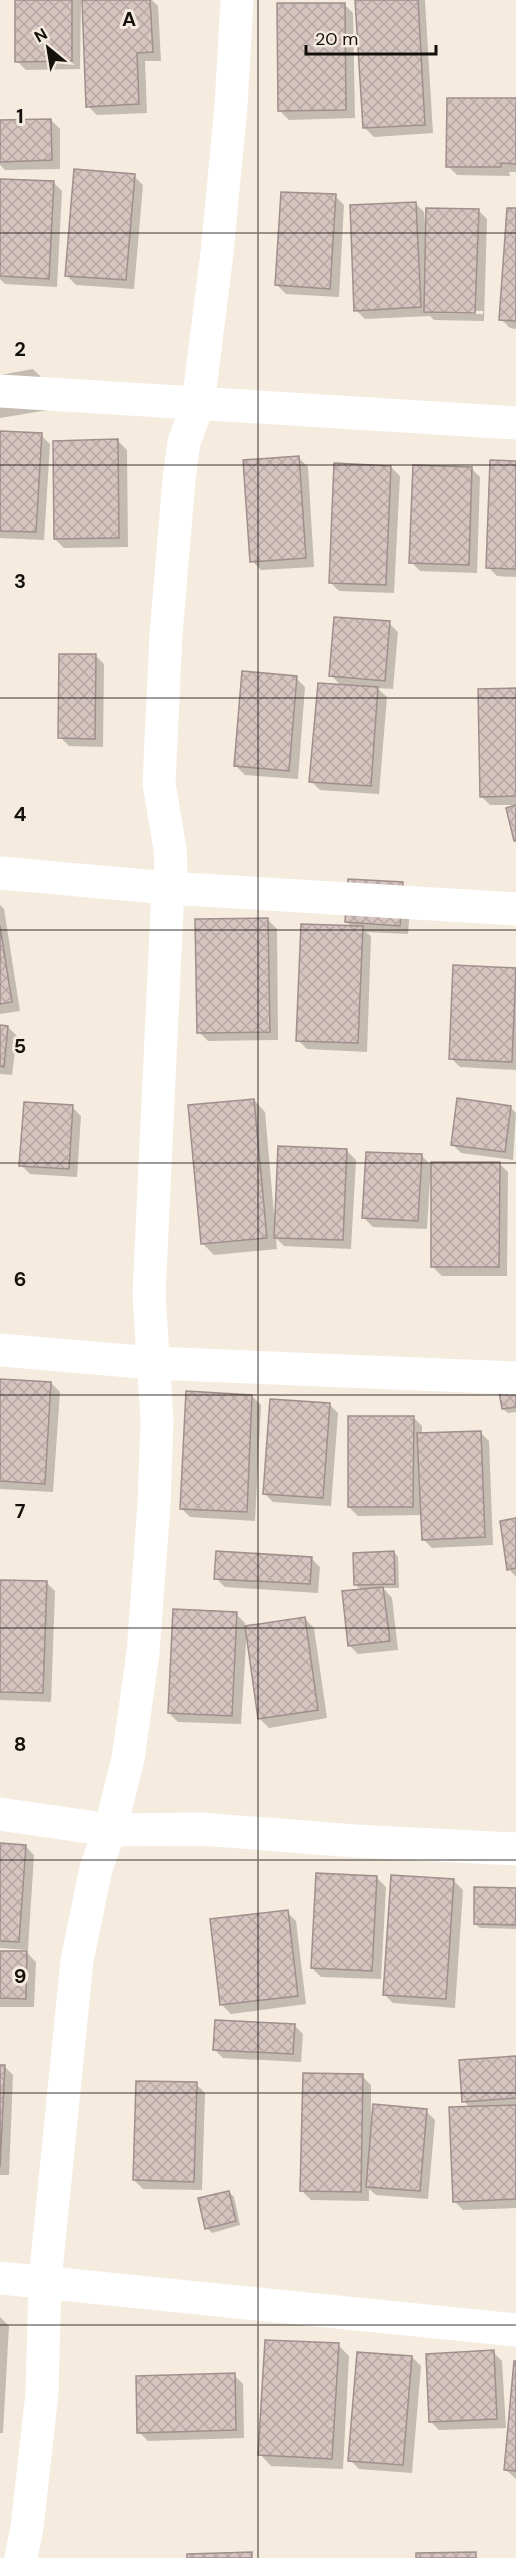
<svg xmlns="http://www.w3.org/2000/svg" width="516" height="2558" viewBox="0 0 516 2558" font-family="'DM Sans',sans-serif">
<defs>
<pattern id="building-cross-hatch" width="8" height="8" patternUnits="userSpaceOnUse" patternTransform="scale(1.5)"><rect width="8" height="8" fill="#d6c4c0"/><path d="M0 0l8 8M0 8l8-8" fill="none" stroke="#b7a7a4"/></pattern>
</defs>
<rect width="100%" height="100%" fill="#f5ebde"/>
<path fill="#0003" fill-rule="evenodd" d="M17,0H81L80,69L26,70L17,61Z
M99,0H152L158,6L161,61H145L147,113L97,115L88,106Z
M357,0H425L433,133L374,137L365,128Z
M344,4L353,13L355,118L289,120L280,111Z
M516,100V172H509L510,176L457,175L448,166Z
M51,120L60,129V169L5,170L0,165V121Z
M134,176L143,185L134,289L76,285L67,276Z
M53,182L62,191L57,287L5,284L0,279V196Z
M335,196L344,205L339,297L286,294L277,285Z
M415,203L424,212L425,223L478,210L487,219L484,321L434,320L430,316L365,319L356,310ZM432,310L483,311V314L432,313Z
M516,210V329L510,328L501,319Z
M33,369L42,378L48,410L0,418V375Z
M0,433L41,435L50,444L44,540L0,538Z
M118,441L127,450L128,547L64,548L55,539Z
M299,458L308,467L314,567L261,570L252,561Z
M516,463V577L497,576L488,567Z
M391,467L400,476L394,593L339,591L330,582Z
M471,468L480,477L477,573L420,571L411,562Z
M389,623L398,632L393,689L377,688L387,697L379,794L320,790L311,781L341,686L331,675Z
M95,655L104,664L103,747L69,746L60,737Z
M296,678L305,687L298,779L245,775L236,766Z
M516,689V805H490L481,796Z
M402,884L411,893L408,934L366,932L371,936L367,1052L307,1049L298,1040L352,927L347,922Z
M0,905L4,909L20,1011L0,1014Z
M268,920L277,929L278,1040L208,1041L199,1032Z
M455,967L516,970V1070L460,1067L451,1058Z
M0,1026L8,1027L17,1036L12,1075L0,1074Z
M254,1100L265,1112L274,1214L347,1151L356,1160L351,1249L284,1246L276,1238L277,1249L214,1255L202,1243Z
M72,1107L81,1116L77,1177L30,1174L21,1165Z
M510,1107L516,1113L513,1160L461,1153L452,1144Z
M422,1156L432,1166L499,1163L508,1172L507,1276H442L433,1267L432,1179H430L427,1229L373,1227L364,1218Z
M516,1378V1412L508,1413L503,1409Z
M0,1380L51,1383L60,1392L53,1492L0,1489Z
M252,1396L261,1405L255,1521L190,1517L181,1508Z
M329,1404L338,1413L331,1506L273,1502L264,1493Z
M413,1417L422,1426V1435L480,1432L489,1441L493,1545L432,1548L423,1539L422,1515L358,1516L349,1507Z
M516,1520V1577L509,1569Z
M394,1552L398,1557L399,1588H383L392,1598L398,1650L358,1654L349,1645L362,1591L355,1584Z
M311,1558L320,1567L318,1593L225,1587L216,1578Z
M0,1581L46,1582L55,1591L51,1702L0,1700Z
M236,1614L245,1623V1628L305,1619L314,1628L327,1718L269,1728L260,1719L247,1628L241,1724L178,1722L169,1713Z
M0,1845L25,1846L34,1855L28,1950L0,1948Z
M377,1878L386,1887L381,1979L321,1977L312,1968Z
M454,1881L463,1890L455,2008L393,2003L384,1994Z
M516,1889V1929L480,1928L475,1924Z
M287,1912L296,1921L306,2004L231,2014L222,2005Z
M0,1952L27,1953L36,1962L34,2007H0Z
M294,2025L303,2034L301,2062L223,2058L214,2049Z
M516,2057V2208L463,2210L454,2201L470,2108L464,2101Z
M0,2066H4L13,2075L9,2175H0Z
M362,2076L371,2085V2120L426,2111L435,2120L428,2199L376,2195L369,2189V2201L311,2200L302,2191Z
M196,2084L205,2093L202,2190L143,2189L134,2180Z
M229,2192L234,2197L240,2225L212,2233L207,2228Z
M0,2317L9,2326L3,2433H0Z
M338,2345L349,2356L343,2469L271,2466L260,2454Z
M493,2352L502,2361L506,2428L439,2430L430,2421Z
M412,2357L421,2366L412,2473L359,2469L350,2460Z
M516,2362V2479L506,2470Z
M234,2375L243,2384L244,2438L148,2441L139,2432Z"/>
<path fill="url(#building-cross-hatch)" stroke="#a08f8c" stroke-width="1.5" d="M15,0H72V61L15,62Z
M82,0H150L153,52L137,53L139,104L86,107Z
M355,0H418L425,125L363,128Z
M277,3H345L346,110L278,111Z
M447,98H516V164L501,163V167H446Z
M51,119L52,160L0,162V120Z
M74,169L135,174L126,280L65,276Z
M0,179L54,181L49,279L0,276Z
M281,192L336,194L330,289L275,285Z
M416,202L421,307L354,311L350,205Z
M426,208L479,209L475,313L424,312Z
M507,208H516V321L499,320Z
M0,431L42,433L36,532L0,531Z
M118,439L119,538L54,539L53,441Z
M299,456L306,558L250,562L243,460Z
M490,460L516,461V569L486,568Z
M334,463L391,466L386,585L329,583Z
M413,465L472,467L469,565L409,563Z
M334,617L390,621L385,681L329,676Z
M59,654H96L95,739L58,738Z
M242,671L297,676L289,771L234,766Z
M318,683L378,687L371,786L309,782Z
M516,688V796L480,797L478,689Z
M516,805V841H514L506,808Z
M348,879L403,882L400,926L345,922Z
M268,918L270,1032L197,1033L195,919Z
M301,924L363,926L358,1043L296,1041Z
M0,926L12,1002L0,1004Z
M453,965L516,968L512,1062L449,1059Z
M0,1025L8,1026L4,1067L0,1066Z
M457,1098L511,1106L505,1152L451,1145Z
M254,1099L267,1238L201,1244L188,1105Z
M24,1102L73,1105L69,1169L19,1166Z
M278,1146L347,1149L343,1240L274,1238Z
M366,1152L422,1154L418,1221L362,1218Z
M431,1162H500L499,1267H431Z
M516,1377V1407L502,1409L497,1380Z
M0,1379L51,1382L45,1484L0,1481Z
M186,1391L252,1395L247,1512L180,1509Z
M270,1399L330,1403L323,1498L263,1494Z
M348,1416H414L413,1507H348Z
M481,1431L485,1537L422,1540L417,1433Z
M516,1518V1568L507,1570L500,1521Z
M216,1551L312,1557L310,1584L214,1579Z
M394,1551L395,1584L354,1585L353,1553Z
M0,1580L47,1581L43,1693L0,1692Z
M383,1587L390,1641L348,1646L342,1591Z
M173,1609L237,1612L232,1716L168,1713Z
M305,1617L318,1710L258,1719L245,1626Z
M0,1843L26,1845L19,1942L0,1941Z
M316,1873L377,1876L372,1971L311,1968Z
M391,1875L454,1879L446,1999L383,1995Z
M474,1887L516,1888V1925L474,1924Z
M288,1910L298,1996L220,2005L210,1919Z
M0,1951H27L26,1999L0,1998Z
M215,2020L295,2024L293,2054L213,2050Z
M516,2056V2098L462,2102L459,2060Z
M0,2065H5L0,2167Z
M303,2073L363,2074L361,2192L300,2191Z
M136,2081L197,2082L194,2182L133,2180Z
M373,2104L427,2109L420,2191L366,2187Z
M516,2105V2199L453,2202L449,2107Z
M229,2191L236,2221L205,2229L198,2198Z
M265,2340L339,2343L332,2459L258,2455Z
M494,2350L497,2419L429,2422L426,2354Z
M357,2352L412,2356L403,2465L348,2461Z
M514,2361H516V2471L504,2470Z
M235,2373L236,2430L137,2433L136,2376Z
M252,2552V2558H187V2554Z
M476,2552V2558H416V2553Z"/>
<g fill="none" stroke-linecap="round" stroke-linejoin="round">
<path stroke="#fff" stroke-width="33" d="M0,391L516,423
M0,873L168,888L516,909
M0,1350L153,1363L516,1378
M0,1814L110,1830L201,1829L356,1841L516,1849
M0,2278L516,2330
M21,2558L27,2527L42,2394L45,2281L77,1961L96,1868L110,1830L128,1759L143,1653L154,1504L157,1420L149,1294L168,888L171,866L170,849L159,784L166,634L179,480L184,442L198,404L217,253L231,106L237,0"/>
</g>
<path fill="none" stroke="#14110d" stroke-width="1.5" stroke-opacity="0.55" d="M258,0V2558M0,233H516M0,465H516M0,698H516M0,930H516M0,1163H516M0,1395H516M0,1628H516M0,1860H516M0,2093H516M0,2325H516"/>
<g font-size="20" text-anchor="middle" font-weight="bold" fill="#14110d" stroke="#f5ebde" stroke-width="6" stroke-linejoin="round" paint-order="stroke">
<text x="129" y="26">A</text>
<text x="20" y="123">1</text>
<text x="20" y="356">2</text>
<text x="20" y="588">3</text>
<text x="20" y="821">4</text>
<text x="20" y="1053">5</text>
<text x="20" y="1286">6</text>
<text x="20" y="1518">7</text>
<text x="20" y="1751">8</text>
<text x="20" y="1983">9</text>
</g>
<g transform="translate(48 48) rotate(330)" stroke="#f5ebde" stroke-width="4.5" paint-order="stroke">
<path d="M0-4.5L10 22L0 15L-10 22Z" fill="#14110d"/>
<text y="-9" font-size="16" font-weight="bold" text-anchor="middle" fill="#14110d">N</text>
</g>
<path d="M306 45v9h130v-9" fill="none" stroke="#14110d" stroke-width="3"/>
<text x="315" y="45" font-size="18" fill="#14110d" stroke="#f5ebde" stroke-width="4.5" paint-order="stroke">20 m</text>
</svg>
